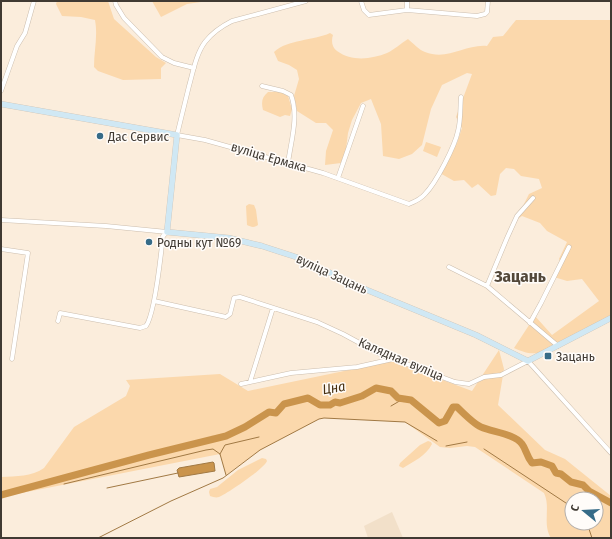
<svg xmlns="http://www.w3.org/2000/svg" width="612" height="539" viewBox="0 0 612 539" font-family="'Fira Sans Condensed',sans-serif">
<rect width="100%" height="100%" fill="#fbeddc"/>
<path fill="#f2e0c9" d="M392,512L403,538H368L364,526Z"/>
<path fill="#fbd8ac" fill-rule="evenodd" d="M57,1H108L114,19L156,57L166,63L161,68V79L123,80L98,71L94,67C94,50 98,37 95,20L81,17L62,16L56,4Z
M152,1H208L187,4L161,17Z
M516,20H611V316L538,353C528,354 523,352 514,348L535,316L552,335L599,301L582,279L567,281L554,277L561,263L559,259L567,242L547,231L540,223L522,216L516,220L529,194L542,188L539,179L521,176L514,169L506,168L500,174L496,195L491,196L478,184L472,188L464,180L454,181L438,172L457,143L462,128L456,117L472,74L467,73L442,85L431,109L422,145L412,154L399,159L383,156L381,124L371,99L361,103L352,120L348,133L346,149L341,163L325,165L326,151L333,130L326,123H316L297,111L294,96L299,79L297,70L289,65L278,61L274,52C288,39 313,41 330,33L333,35C331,41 332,47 337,51C352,62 372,59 387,53C394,50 401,43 408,39C413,43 419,50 425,52C448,61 465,44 487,46L493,37L503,36Z
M268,92H280L288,96L292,109L290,116L285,115L280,117L263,110C261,102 262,97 268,92Z
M426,142L441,147L437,157L423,151Z
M249,204L254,205L256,210L258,225C254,228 251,227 247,225L246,206Z
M499,350L504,369L498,405L545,450L565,459L611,496V538H551C542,524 551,507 544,493L475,447L467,446L450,448L440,447L405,422L324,418L319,419L260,450L226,475L220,454L1,497V477C17,476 31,477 44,468L74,427L126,396L130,386L126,380L220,374L248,391L392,361L472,391ZM572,499H596V523H572Z
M428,441L431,442L432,444C426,456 414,461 403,468L399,466L400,463L420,445Z
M262,458L266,459L267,461C265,468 227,494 219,497C216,498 213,497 210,496L209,492L210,489L217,487L238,470Z"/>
<path fill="#ca944c" stroke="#a17944" d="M213,462L214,463L215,471L179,477L177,470L179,468Z"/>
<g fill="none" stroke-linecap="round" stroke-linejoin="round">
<path stroke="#a17944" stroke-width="1" d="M391,406L403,399
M446,446L467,442
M484,449L572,507
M220,454L225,445L259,437
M64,484L206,450L213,449L220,454L226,475
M107,488L178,473
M587,523L592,538
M98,538L171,501L223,478L260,450L319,419L324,418L405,422L437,441"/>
<path stroke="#ca944c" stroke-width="7" d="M1,495L149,455L226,436L245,427L269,412L276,413L284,404L308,398L320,405H330L335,402L340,403L362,396L376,388L391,391L398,398L411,400L439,423L445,421L453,407H457C463,413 474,424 481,427C492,432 515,434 522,444C526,449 526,455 532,463L541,462L552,466L556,473L561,474L571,482L583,485L589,491L611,503"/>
<g stroke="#ccbeae" stroke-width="5">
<path id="street" d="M115,1L116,5L124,18L162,57L174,63L194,68
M306,1L232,21C222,26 212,33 205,42C196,54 193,72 189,86C185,102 181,119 177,135L205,140L323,173L409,204C414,202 421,199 425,194C436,183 455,146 458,131C461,120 460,108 461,97
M361,1L364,10L369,15L407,10L477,16L485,14L487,12L488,1
M407,1V10
M262,86L283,91L291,95C299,116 291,141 288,163
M1,91L17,46L25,33L34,1
M338,178L363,106
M1,220L106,226L167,232
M1,249L28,253L12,359
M449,267L487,286L558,346
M487,286L507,238L517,216L533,198
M154,301L226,317L230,314L234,298L240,297L317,322L343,334L380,354L455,382L469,384L484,377L501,375L528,361L611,453
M58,321L60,313L140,328L146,326C155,314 161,254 163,236L167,232
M530,323L541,303L569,247
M250,382L273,308
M241,384L291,373L357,367L393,359"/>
</g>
<g stroke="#ccbeae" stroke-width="6">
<path id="secondary" d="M1,104L177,135L167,232L229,238L262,246L296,257L367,290L476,335L528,361L611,318"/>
</g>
<use href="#street" stroke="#fff" stroke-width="4"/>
<use href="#secondary" stroke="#d0e8f4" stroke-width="5.5"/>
</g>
<g fill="#366b87" stroke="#fffcf9" stroke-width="1.5">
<circle cx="100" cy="136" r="4"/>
<circle cx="149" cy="242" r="4"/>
<rect x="544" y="352" width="8" height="8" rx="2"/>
</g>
<g text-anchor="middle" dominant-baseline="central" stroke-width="3" stroke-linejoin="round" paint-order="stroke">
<g font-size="13" fill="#403a33" stroke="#fffcf9" text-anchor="start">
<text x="108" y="136">Дас Сервис</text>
<text x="157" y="242">Родны кут №69</text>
<text x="556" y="356">Зацань</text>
</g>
<g font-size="13" fill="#403a33" stroke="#fffcf9">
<text transform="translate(269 157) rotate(16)">вуліца Ермака</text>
<text transform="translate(332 274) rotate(25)">вуліца Зацань</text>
<text transform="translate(401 359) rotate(23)">Калядная вуліца</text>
</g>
<g font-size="14" font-style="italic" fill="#473011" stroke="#fffcf9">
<text transform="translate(334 388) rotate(-9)">Цна</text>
</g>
<g font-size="17" font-weight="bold" fill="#53483a" stroke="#fffcf9">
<text x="520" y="276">Зацань</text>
</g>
</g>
<rect width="612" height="539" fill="none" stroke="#403a33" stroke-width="4"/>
<g transform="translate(584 511) rotate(288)"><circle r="19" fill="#fffcf9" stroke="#b3aeaa"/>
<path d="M0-3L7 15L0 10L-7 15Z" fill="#366b87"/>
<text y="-6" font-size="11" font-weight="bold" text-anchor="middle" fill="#403a33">С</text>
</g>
</svg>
